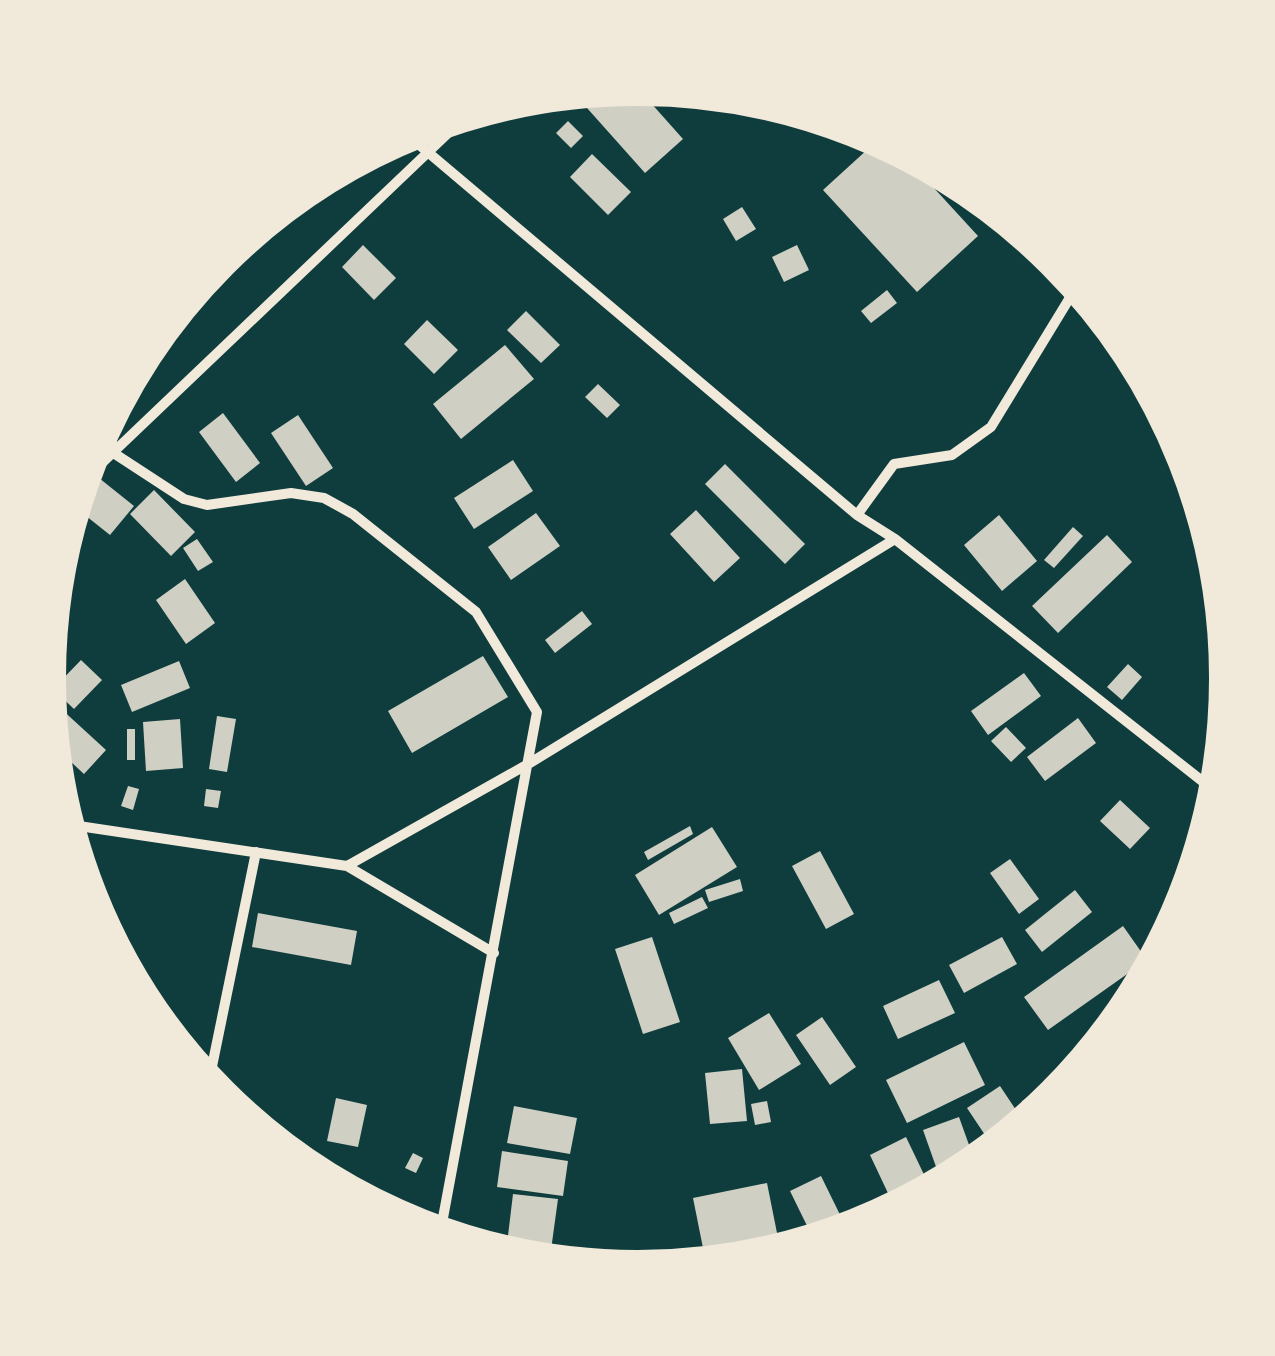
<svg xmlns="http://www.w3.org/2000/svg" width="1275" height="1356" viewBox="0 0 1275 1356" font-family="'Public Sans',sans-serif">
<rect width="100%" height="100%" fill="#0f3d3e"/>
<path fill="#cfcfc3" d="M634,84L683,139L645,173L587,108L608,89Z
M568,121L583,136L571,148L556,133Z
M880,138L900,151L978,236L917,292L823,190Z
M592,154L631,192L608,215L570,177Z
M742,207L756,229L736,241L723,219Z
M363,245L396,278L374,300L342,267Z
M797,245L809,270L784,282L772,257Z
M887,290L897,303L871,323L861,311Z
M526,311L560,345L541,363L507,330Z
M427,320L458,350L434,374L404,344Z
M505,345L534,379L461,439L433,404Z
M598,384L620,405L607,418L585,397Z
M223,413L260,463L236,482L199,432Z
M298,415L333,468L306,486L271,433Z
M513,460L533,491L474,529L454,498Z
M725,464L805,544L785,564L705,484Z
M94,474L134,506L110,535L76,508L80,492Z
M154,490L195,532L171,556L130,514Z
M696,510L740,558L714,582L670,534Z
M536,513L560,546L511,580L488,547Z
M999,515L1037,561L1002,591L964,545Z
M1073,527L1083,536L1054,568L1044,560Z
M1107,535L1132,562L1058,633L1032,606Z
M197,539L213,562L198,571L183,548Z
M185,579L215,623L186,644L156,600Z
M582,611L592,624L555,653L545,640Z
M483,656L508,697L412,753L388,711Z
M81,660L102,680L74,709L53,689Z
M179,661L190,688L132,712L121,685Z
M1128,664L1142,677L1122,700L1107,687Z
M1024,673L1041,696L988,735L971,711Z
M46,695L106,750L84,774L57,749Z
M217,716L236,719L227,772L209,769Z
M1078,718L1096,743L1045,781L1027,757Z
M180,719L183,768L146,771L143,722Z
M1006,727L1026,748L1011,762L991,741Z
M127,729H135V760H127Z
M128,786L139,789L133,810L121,806Z
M206,789L221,791L218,808L204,806Z
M1120,800L1150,828L1130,849L1100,821Z
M690,826L693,834L648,860L644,852Z
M712,827L737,867L659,915L635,875Z
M820,851L854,914L826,929L792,866Z
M1010,859L1039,899L1019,914L990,873Z
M740,879L743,891L709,902L705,890Z
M1075,890L1092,912L1042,952L1025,930Z
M702,897L708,908L674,924L669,913Z
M258,913L357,931L351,965L252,947Z
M1123,926L1147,960L1048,1030L1024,997Z
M652,937L680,1022L643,1034L615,949Z
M1002,937L1017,964L964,993L949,965Z
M939,980L955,1013L898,1039L883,1006Z
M769,1013L801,1064L759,1090L728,1038Z
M822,1017L856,1067L830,1085L796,1035Z
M964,1042L985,1085L907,1123L886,1080Z
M742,1069L747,1121L710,1124L705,1073Z
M1000,1086L1024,1122L991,1144L967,1108Z
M1049,1086L1056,1100L1030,1117L1022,1101Z
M336,1098L367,1105L358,1147L327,1141Z
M767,1101L771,1122L755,1125L751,1104Z
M514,1106L577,1118L570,1154L507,1143Z
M959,1117L973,1156L940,1178L923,1130Z
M906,1137L929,1185L895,1208L870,1155Z
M502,1151L568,1161L563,1196L497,1187Z
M413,1153L423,1158L416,1173L405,1168Z
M821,1176L848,1231L813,1238L790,1191Z
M767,1183L778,1238L704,1253L693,1198Z
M513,1194L558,1199L551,1250L507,1244Z"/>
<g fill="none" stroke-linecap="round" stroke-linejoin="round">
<path stroke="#f1e9da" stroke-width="10" d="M404,132L857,515L895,539L1211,788
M111,416L112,452L184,499L207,505L291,493L324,498L353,514L476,612L537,712L440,1234
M81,483L465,117
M857,515L894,464L952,455L991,427L1077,286
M72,825L347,866L494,953
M347,866L530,763L895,539
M208,1086L256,852"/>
</g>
<path d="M0 0H1275V1356H0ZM637 100H638A577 577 0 0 1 1215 677V679A577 577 0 0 1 638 1256H637A577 577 0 0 1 60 679V677A577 577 0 0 1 637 100Z" fill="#f1e9da" fill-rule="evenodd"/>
<path fill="none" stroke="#f1e9da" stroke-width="12" d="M637 100H638A577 577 0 0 1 1215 677V679A577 577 0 0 1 638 1256H637A577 577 0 0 1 60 679V677A577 577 0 0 1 637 100Z"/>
</svg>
